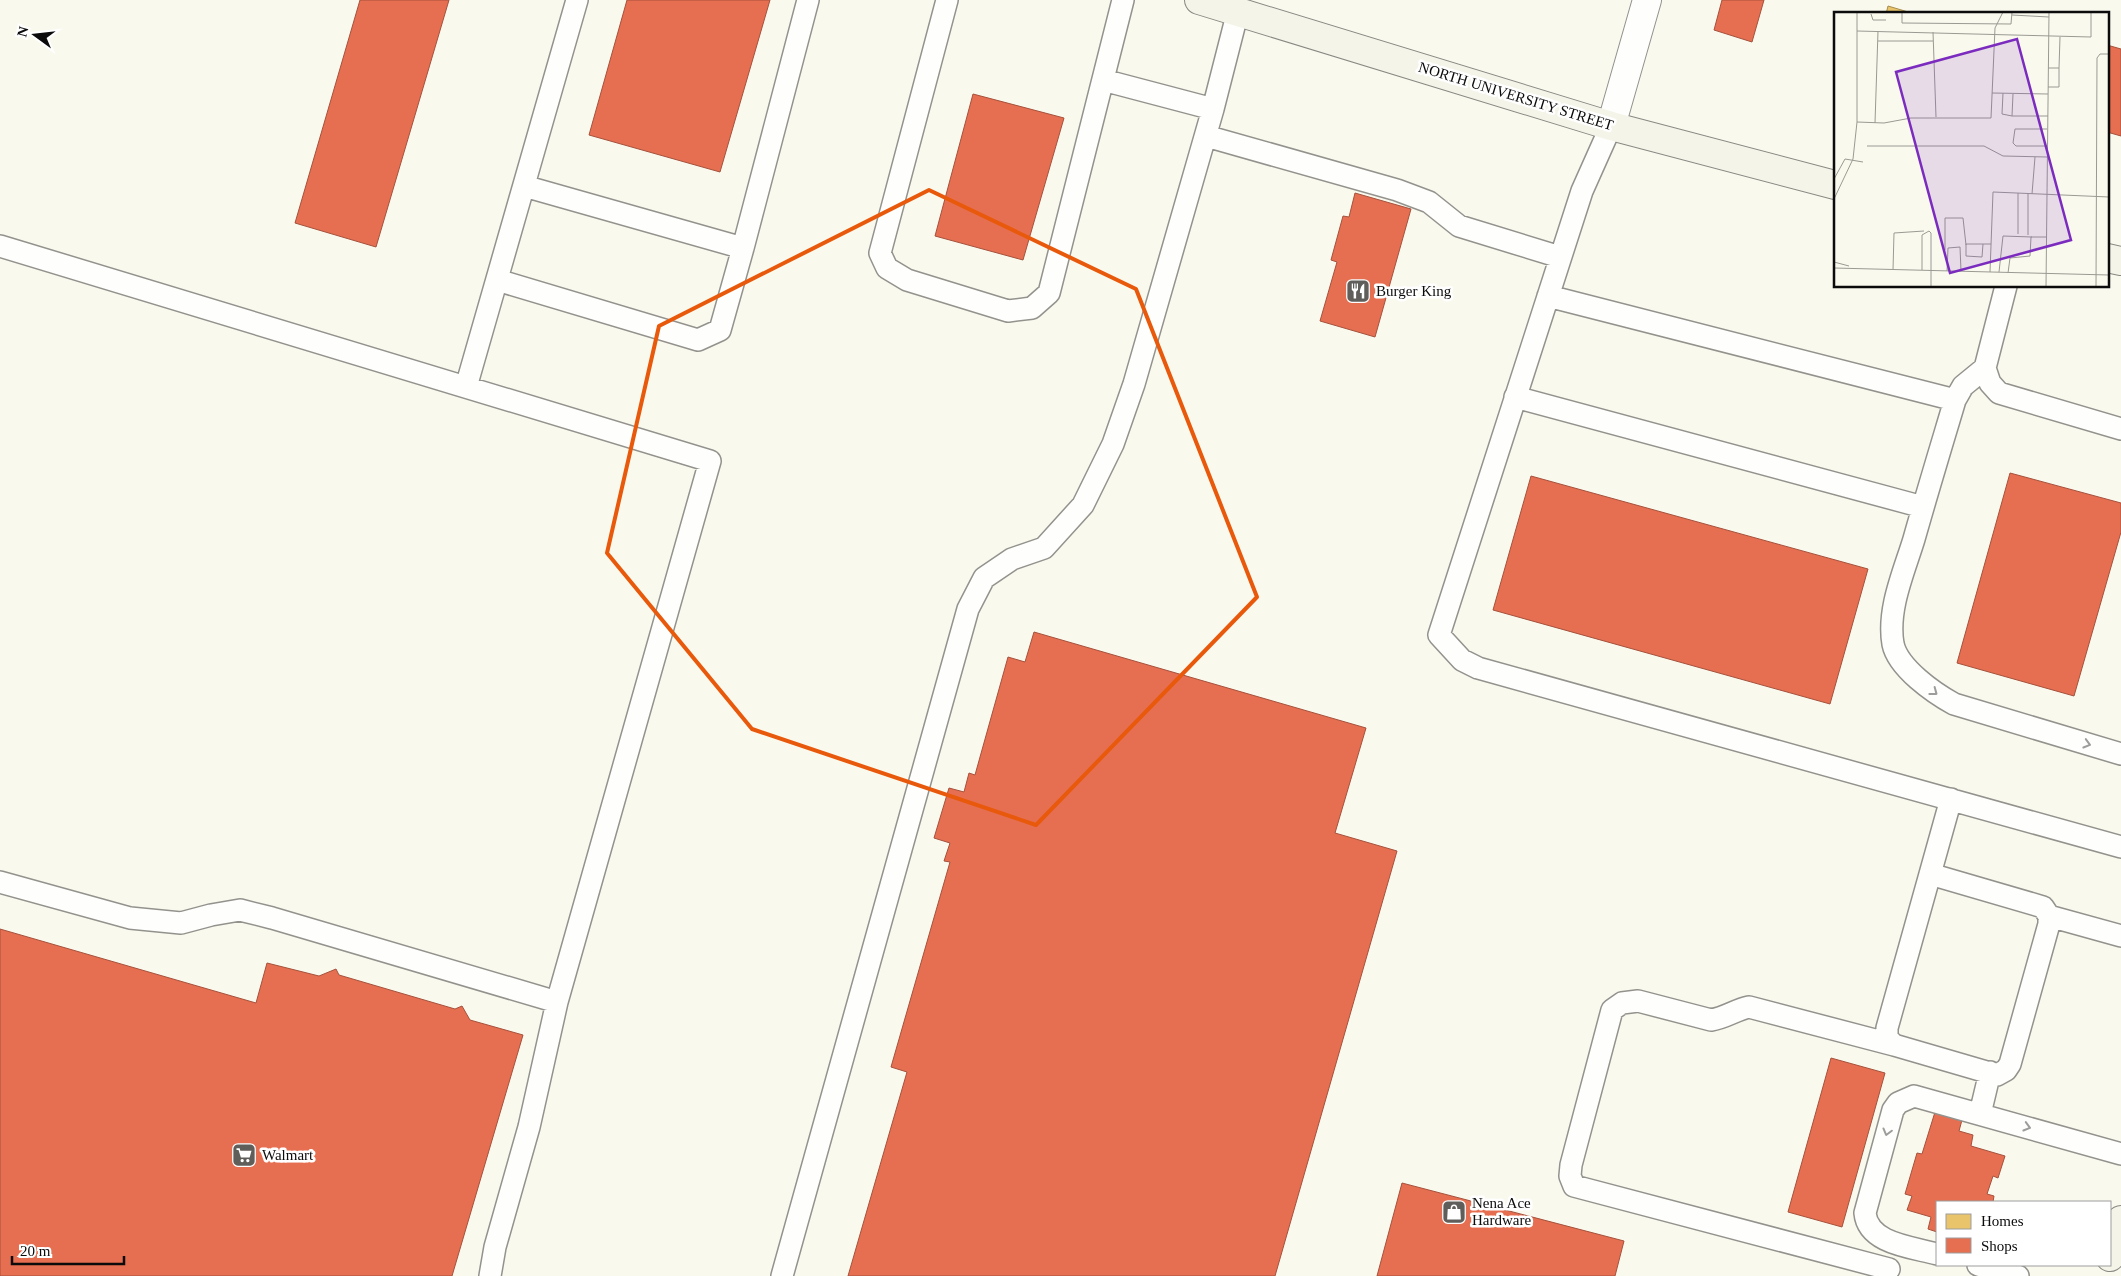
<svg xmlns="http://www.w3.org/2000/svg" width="2121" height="1276" viewBox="0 0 2121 1276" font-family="Georgia,serif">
<rect width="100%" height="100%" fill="#faf9ee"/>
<path fill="#e9c46a" stroke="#a68c4e" d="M1888,6L1915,14H1886Z"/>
<path fill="#e76f51" stroke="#a5513c" d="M360,0H449L376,247L295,223Z
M627,0H770L720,172L589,135Z
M1722,0H1764L1752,42L1714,30Z
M2107,45L2121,49V136L2107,132Z
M973,94L1064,118L1023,260L935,236Z
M1355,193L1411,209L1375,337L1320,321L1337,262L1331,260L1343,216L1349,217Z
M2010,473L2121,503V532L2074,696L1957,663Z
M1531,476L1868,569L1830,704L1493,610Z
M1034,632L1366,728L1335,833L1397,851L1275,1276H848L907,1072L891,1067L950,862L944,861L950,843L934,838L949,788L964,792L969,773L975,775L1008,657L1025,662Z
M0,929L256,1003L267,963L319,976L336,969L339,975L455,1009L462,1006L470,1020L523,1035L452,1276H0Z
M1831,1058L1885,1073L1842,1227L1788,1212Z
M1935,1112L1962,1120L1959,1131L1973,1135L1971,1146L2005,1156L1998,1178L1993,1176L1987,1194L1994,1196L1993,1202H1937V1232L1928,1229L1931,1217L1907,1210L1912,1196L1905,1194L1917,1153L1922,1154Z
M1402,1183L1624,1241L1615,1276H1377Z"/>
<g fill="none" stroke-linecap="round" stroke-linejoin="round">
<g stroke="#93928d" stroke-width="24">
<path id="lane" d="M947,0L880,253L887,268L907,280L1008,311L1032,308L1049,293L1123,0
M1103,80L1213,109
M1611,126L1582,191L1439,635L1462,660L1478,668L2121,847
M1206,136L1397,190L1429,202L1459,226L1560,257
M0,246L710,461L557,1002L529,1127L495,1247L490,1276
M743,248L808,0
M497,280L698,340L720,330L743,248L524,186
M2006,286L1985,368L1990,383L1999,393L2121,429
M1548,296L1955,400
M1985,368L1963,386L1955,400C1941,447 1927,493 1914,539C1904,572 1887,609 1893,644C1898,668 1934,693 1954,704L2121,754
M466,387L577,0
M1515,397L1923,507
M1930,874L2043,907L2049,916V924L2010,1064L2006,1070L1997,1075L1894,1045L1887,1038V1028L1951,799
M0,882L130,918L181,923L211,915L240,910L272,918L557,1002
M2049,916L2121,936
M1980,1114L1990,1072
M1937,1254C1912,1247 1868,1244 1865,1213L1893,1110L1898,1103L1914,1096L2121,1154
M1978,1265L2018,1276
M1889,1269L1574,1186L1570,1176L1571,1165L1612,1010L1622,1003L1638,1001L1711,1020C1725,1018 1735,1010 1749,1007L1894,1045
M782,1276L968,609L984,578L1012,559L1044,548L1083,505L1113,444L1134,384L1213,109L1238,11"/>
</g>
<g stroke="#93928d" stroke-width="30">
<path id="street" d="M1611,126L1647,0"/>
</g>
<g stroke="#898984" stroke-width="30">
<path id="secondary" d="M1199,0L1611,126L1835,185
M2107,258L2121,261
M2110,1257L2121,1220"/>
</g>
<use href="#lane" stroke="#fefefc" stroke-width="21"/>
<use href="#street" stroke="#fefefc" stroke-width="28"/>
<use href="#secondary" stroke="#f4f4e8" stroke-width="28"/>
</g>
<defs><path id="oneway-chevron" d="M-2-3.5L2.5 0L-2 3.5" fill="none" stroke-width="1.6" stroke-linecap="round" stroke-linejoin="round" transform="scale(1.25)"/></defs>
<g stroke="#9d9d9c">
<use href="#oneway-chevron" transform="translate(1934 692) rotate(37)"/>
<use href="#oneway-chevron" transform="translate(2087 744) rotate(16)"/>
<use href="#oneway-chevron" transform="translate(2027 1127) rotate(16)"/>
<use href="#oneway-chevron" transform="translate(1887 1132) rotate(105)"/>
</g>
<path fill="none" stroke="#e8590c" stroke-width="4" stroke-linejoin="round" d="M929,190L1136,289L1257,597L1036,825L752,729L607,553L659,326Z"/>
<defs>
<g id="restaurant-square" transform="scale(1.25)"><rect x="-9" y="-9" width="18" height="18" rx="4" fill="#5f5e5a" stroke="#fff"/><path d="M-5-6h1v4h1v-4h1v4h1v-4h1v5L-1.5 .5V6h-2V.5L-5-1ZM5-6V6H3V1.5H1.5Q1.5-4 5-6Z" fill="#fff"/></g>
<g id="supermarket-square" transform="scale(1.25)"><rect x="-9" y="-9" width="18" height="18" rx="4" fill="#5f5e5a" stroke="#fff"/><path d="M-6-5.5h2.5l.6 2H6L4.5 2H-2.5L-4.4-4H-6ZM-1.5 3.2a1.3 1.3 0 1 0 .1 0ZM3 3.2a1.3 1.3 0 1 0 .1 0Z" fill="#fff"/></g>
<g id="shop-square" transform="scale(1.25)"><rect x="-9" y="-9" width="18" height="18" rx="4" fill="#5f5e5a" stroke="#fff"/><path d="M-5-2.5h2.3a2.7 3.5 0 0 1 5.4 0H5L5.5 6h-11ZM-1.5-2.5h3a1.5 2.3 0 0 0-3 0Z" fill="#fff"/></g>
</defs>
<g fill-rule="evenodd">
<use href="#restaurant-square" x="1358" y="291"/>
<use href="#supermarket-square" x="244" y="1155"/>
<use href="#shop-square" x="1454" y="1212"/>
</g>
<g text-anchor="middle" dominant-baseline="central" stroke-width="5" stroke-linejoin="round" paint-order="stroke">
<g font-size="15" fill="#0b0b0b" stroke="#fff">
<text transform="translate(1516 96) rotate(17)">NORTH UNIVERSITY STREET</text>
</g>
<g font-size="15" fill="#0b0b0b" stroke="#fff" text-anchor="start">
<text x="1376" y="291">Burger King</text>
<text x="262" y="1155">Walmart</text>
<text x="1472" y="1203">Nena Ace<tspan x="1472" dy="17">Hardware</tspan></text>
</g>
</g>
<g transform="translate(1834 12)">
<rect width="275" height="275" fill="#faf9ee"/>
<path fill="none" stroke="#9a9a93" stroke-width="1" d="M68,0V11L177,12L178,0M37,2L39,8H52M178,3L215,5M23,19L257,25V0M99,20L102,105M44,29H99M225,56L226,25M214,75H225V56H214M158,81L214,82M169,81L168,102L178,104L179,82M178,104H214M23,110L50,111L77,106H157L161,16L169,0M41,111L44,19M33,134H150L169,144L213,145M213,134H182L179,131L181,117H213M0,167L11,147L29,150M194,181V223M198,182L201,145M0,187L19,147L23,110V0M184,222V181M149,232L148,245L132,244V232H157M111,238V206H129L132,233M0,250L15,254M0,256L275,263M59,258L60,221L90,219M88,258V223L95,219L97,221V275M113,259L114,236L126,235L127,259M156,260L159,180L275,185M165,260L169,224L198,225M174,261L176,246L196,244L197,225H212M212,275L215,0M262,275L263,46L266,42H275"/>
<path fill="#7b2cbf" fill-opacity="0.15" stroke="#7b2cbf" stroke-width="2.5" d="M183,27L237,228L116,261L62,60Z"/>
<rect width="275" height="275" fill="none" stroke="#0b0b0b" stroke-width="2.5"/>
</g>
<rect x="1936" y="1201" width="175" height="65" fill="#ffffff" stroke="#9d9d9d"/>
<rect x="1946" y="1214" width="25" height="15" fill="#e9c46a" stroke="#9d9d9d"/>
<text x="1981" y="1226" font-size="15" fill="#0b0b0b">Homes</text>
<rect x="1946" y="1238" width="25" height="15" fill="#e76f51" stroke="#9d9d9d"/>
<text x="1981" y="1251" font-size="15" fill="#0b0b0b">Shops</text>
<g transform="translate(35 35) rotate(285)" stroke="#ffffff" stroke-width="4" paint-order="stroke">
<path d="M0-4L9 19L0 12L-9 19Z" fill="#0b0b0b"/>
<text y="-8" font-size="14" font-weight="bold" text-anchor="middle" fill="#0b0b0b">N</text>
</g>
<path d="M12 1256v8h112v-8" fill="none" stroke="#0b0b0b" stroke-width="2.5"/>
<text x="20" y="1256" font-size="15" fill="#0b0b0b" stroke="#ffffff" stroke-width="4" paint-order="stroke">20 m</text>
</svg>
